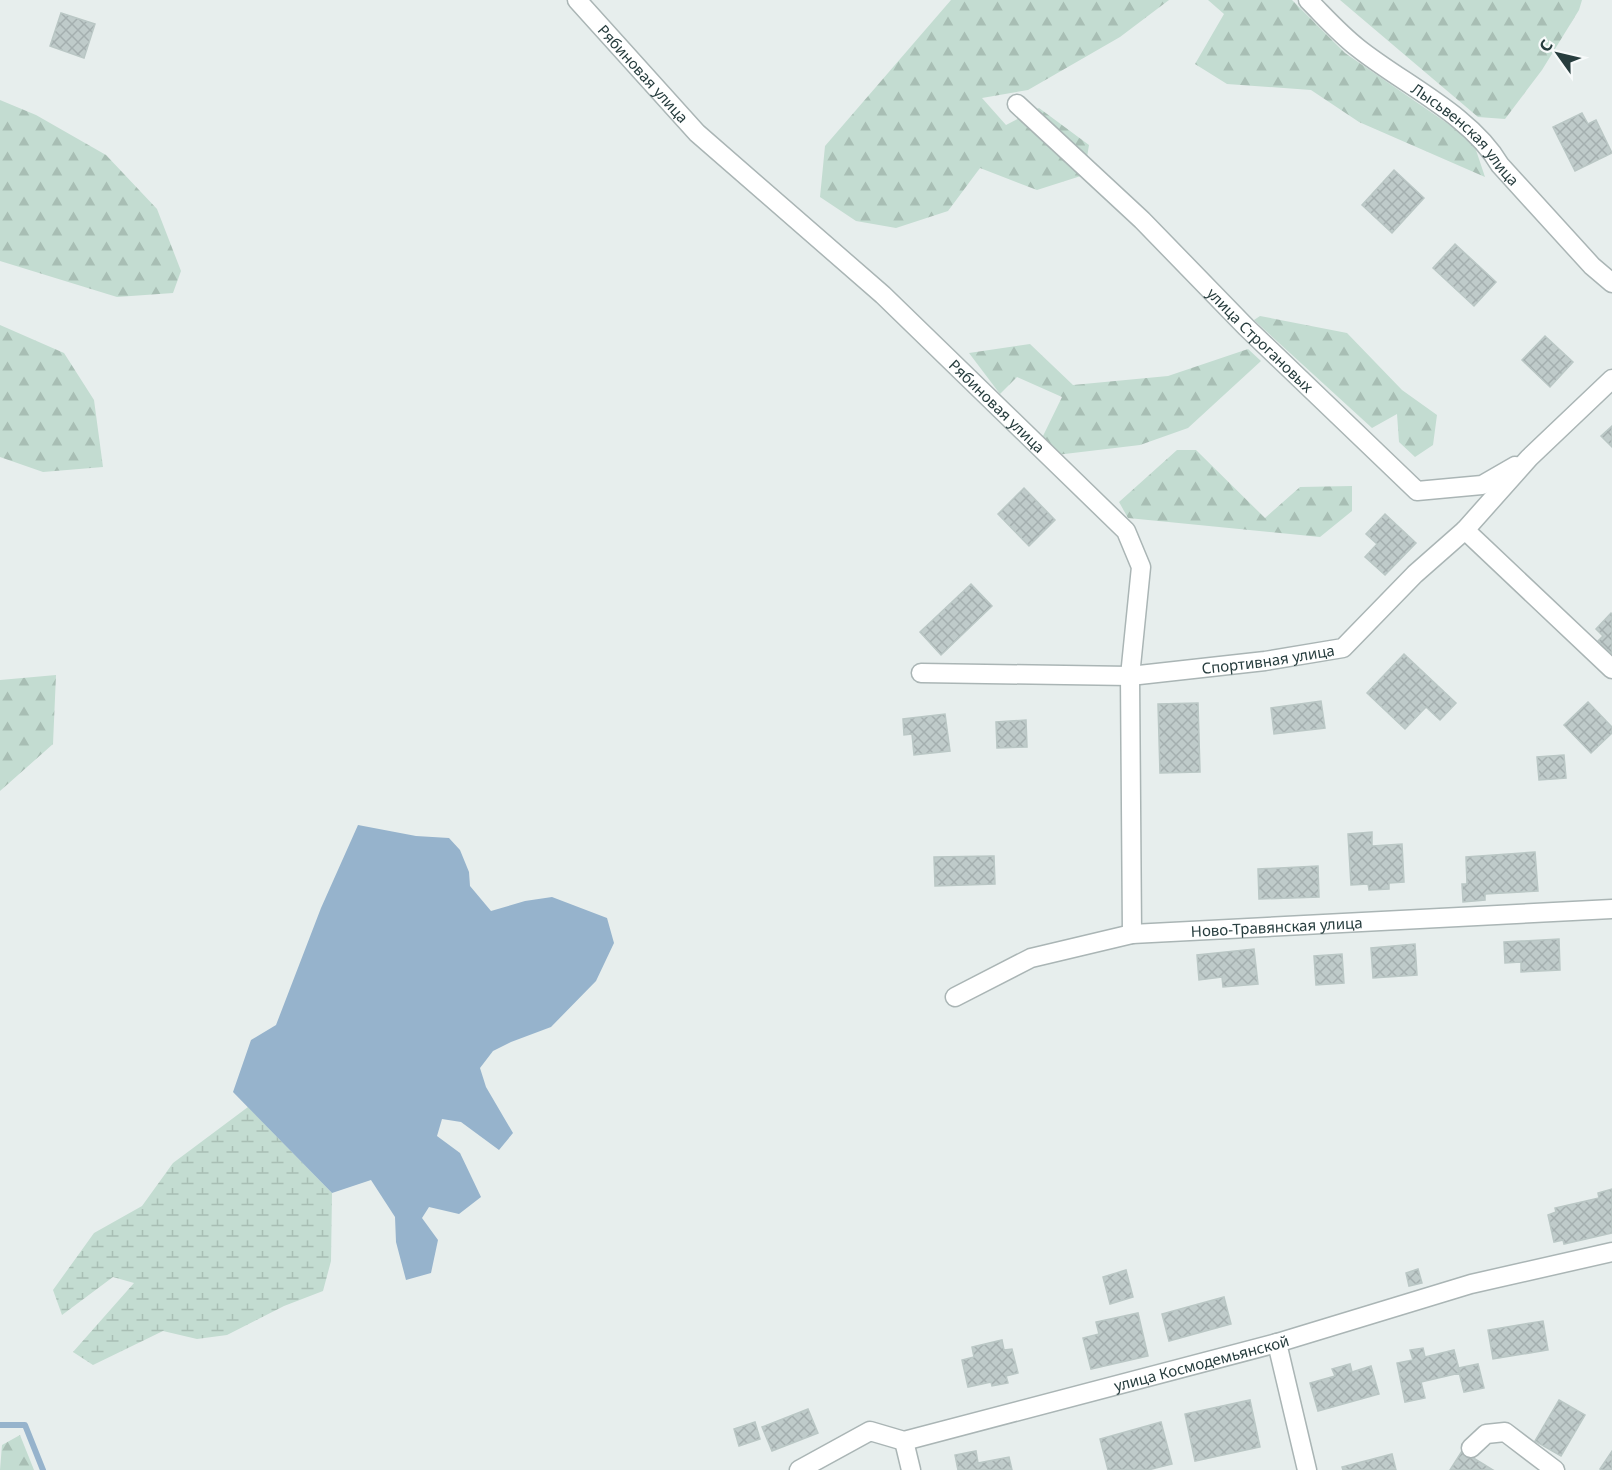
<svg xmlns="http://www.w3.org/2000/svg" width="1612" height="1470" viewBox="0 0 1612 1470" font-family="'Noto Sans',sans-serif">
<defs>
<pattern id="forest-firs" width="22" height="20" patternUnits="userSpaceOnUse" patternTransform="scale(1.5)"><rect width="22" height="20" fill="#c3dcd1"/><path d="M5 1l3.5 6h-7zM16 11l3.5 6h-7z" fill="#a8beb4"/></pattern>
<pattern id="wetland-marsh" width="20" height="14" patternUnits="userSpaceOnUse" patternTransform="scale(1.5)"><rect width="20" height="14" fill="#c3dcd1"/><path d="M1 5h8M5 5V1M11 12h8M15 12V8" fill="none" stroke="#a8beb4"/></pattern>
<pattern id="building-cross-hatch" width="8" height="8" patternUnits="userSpaceOnUse" patternTransform="scale(1.5)"><rect width="8" height="8" fill="#bfcbca"/><path d="M0 0l8 8M0 8l8-8" fill="none" stroke="#a4afaf"/></pattern>
</defs>
<rect width="100%" height="100%" fill="#e7eeed"/>
<path fill="url(#forest-firs)" d="M951,0H1169L1120,37L1028,90L982,98L1006,125L1039,108L1089,145L1084,175L1037,190L980,168L948,211L896,228L856,221L820,197L825,146Z
M1208,0H1292L1345,53L1473,141L1485,177L1359,122L1311,90L1227,84L1195,64L1224,14Z
M1340,0H1582L1579,10L1542,70L1505,119L1478,117Z
M0,100L36,115L106,155L157,209L181,271L173,293L117,297L0,261Z
M1260,316L1347,333L1402,390L1437,415L1433,445L1415,457L1399,442L1397,414L1372,428L1254,320Z
M0,325L64,353L94,400L103,467L43,472L0,457Z
M1030,344L1073,385L1168,376L1248,349L1261,361L1188,428L1140,445L1056,455L1043,436L1062,397L1017,377L1000,394L969,353Z
M1177,450H1196L1265,518L1300,487L1352,486V511L1320,537L1128,518L1119,502Z
M56,675L53,744L0,791V680Z
M20,1435L34,1470H0L2,1445Z"/>
<path fill="url(#wetland-marsh)" d="M248,1107L332,1193L331,1261L323,1291L284,1306L227,1335L197,1339L163,1331L93,1365L73,1352L134,1283L113,1277L62,1315L53,1290L94,1233L142,1206L173,1163Z"/>
<path fill="#96b3cc" d="M358,825L416,836L449,838L460,850L469,872L470,886L491,911L525,901L552,897L607,918L614,943L596,981L551,1027L511,1042L493,1051L480,1068L486,1087L513,1133L499,1150L461,1122L442,1119L437,1136L460,1153L481,1197L459,1214L429,1207L422,1218L438,1240L431,1273L406,1280L396,1242L395,1217L371,1180L332,1193L233,1092L251,1040L276,1025L321,908Z"/>
<g fill="none" stroke-linecap="round" stroke-linejoin="round">
<path stroke="#96b3cc" stroke-width="6" d="M0,1425H25L43,1470"/>
</g>
<path fill="url(#building-cross-hatch)" stroke="#bac7c5" stroke-width="1.5" d="M61,13L95,24L84,58L50,46Z
M1582,113L1588,124L1596,120L1612,153L1575,171L1553,127Z
M1394,170L1424,198L1392,233L1362,205Z
M1455,244L1496,282L1474,306L1433,268Z
M1545,336L1573,362L1550,387L1522,360Z
M1612,426V447L1601,436Z
M1024,488L1055,520L1029,546L998,514Z
M1385,514L1416,543L1385,575L1365,557L1377,544L1366,534Z
M971,584L992,606L941,655L920,632Z
M1611,613L1612,614V654L1598,641L1603,636L1596,629Z
M1404,654L1456,703L1440,720L1426,707L1405,729L1367,693Z
M1321,701L1325,728L1274,734L1271,708Z
M1588,702L1612,727V733L1591,753L1564,725Z
M1198,703L1200,772L1160,773L1158,704Z
M945,714L950,751L914,755L912,734L904,735L903,719Z
M1026,720L1027,747L997,748L996,722Z
M1564,755L1566,778L1539,780L1537,757Z
M1372,832V846L1402,844L1404,882L1389,883V889L1369,890L1368,884L1351,885L1348,834Z
M1535,852L1538,891L1485,894V900L1463,902L1462,884H1467L1466,857Z
M994,856L995,884L935,886L934,857Z
M1318,866L1319,897L1259,899L1258,869Z
M1559,939L1560,970L1521,972V962L1505,963L1504,942Z
M1415,944L1417,975L1373,978L1371,948Z
M1254,949L1258,984L1223,987L1222,977L1199,980L1197,955Z
M1342,954L1344,983L1316,985L1314,956Z
M1612,1189V1233L1564,1244L1563,1240L1554,1242L1548,1215L1556,1212L1555,1208L1599,1198L1598,1193Z
M1418,1269L1422,1283L1409,1286L1406,1273Z
M1126,1270L1133,1297L1110,1304L1103,1277Z
M1224,1297L1231,1324L1169,1341L1162,1314Z
M1138,1313L1148,1356L1091,1369L1083,1338L1099,1334L1096,1322Z
M1543,1321L1548,1350L1493,1359L1488,1330Z
M1002,1340L1004,1350L1012,1349L1018,1373L1006,1376L1008,1383L992,1386L991,1382L968,1387L962,1360L974,1357L972,1347Z
M1423,1348L1425,1357L1454,1350L1460,1373L1421,1382L1425,1398L1405,1402L1397,1363L1413,1360L1410,1350Z
M1350,1364L1352,1372L1371,1366L1379,1394L1318,1411L1310,1383L1335,1376L1332,1369Z
M1478,1364L1484,1388L1464,1392L1458,1368Z
M1250,1400L1260,1447L1195,1461L1185,1414Z
M1559,1400L1585,1415L1561,1456L1535,1441Z
M808,1409L818,1433L772,1451L762,1427Z
M755,1422L760,1439L739,1446L734,1429Z
M1161,1422L1172,1464L1148,1470H1108L1100,1439Z
M976,1451L978,1463L1009,1457L1012,1470H958L955,1455Z
M1462,1451L1493,1470H1450Z
M1612,1451V1470H1602L1600,1469Z
M1392,1454L1396,1470H1343L1342,1467Z"/>
<g fill="none" stroke-linecap="round" stroke-linejoin="round">
<g stroke="#aab5b5" stroke-width="21">
<g id="minor">
<path id="s1" d="M577,0L697,133L883,295L1126,531L1141,567L1130,676L1132,934"/>
<path id="s2" d="M1308,0C1324,16 1340,34 1358,48C1403,84 1471,115 1500,165L1592,266L1612,283"/>
<path id="s3" d="M1017,104L1142,220L1246,327L1417,491L1482,485L1515,466"/>
<path d="M1465,530L1612,669"/>
<path id="s4" d="M921,673L1130,676L1265,661L1343,648L1415,574L1465,530L1529,458L1612,379"/>
<path id="s5" d="M955,997L1031,958L1132,934L1612,909"/>
<path d="M1277,1343L1307,1470"/>
<path d="M904,1441L911,1470"/>
<path d="M1471,1448L1486,1434L1505,1432L1555,1470"/>
<path id="s6" d="M799,1470L870,1431L904,1441L1277,1343L1471,1284L1612,1252"/>
</g>
</g>
<use href="#minor" stroke="#fff" stroke-width="18"/>
</g>
<g text-anchor="middle" dominant-baseline="central" stroke-width="4.5" stroke-linejoin="round" paint-order="stroke">
<g font-size="15" fill="#273d3e" stroke="#f7fafa">
<text stroke="none"><textPath href="#s1" startOffset="99">Рябиновая улица</textPath></text>
<text stroke="none"><textPath href="#s2" startOffset="208">Лысьвенская улица</textPath></text>
<text stroke="none"><textPath href="#s3" startOffset="339">улица Строгановых</textPath></text>
<text stroke="none"><textPath href="#s1" startOffset="585">Рябиновая улица</textPath></text>
<text stroke="none"><textPath href="#s4" startOffset="348">Спортивная улица</textPath></text>
<text stroke="none"><textPath href="#s5" startOffset="334">Ново-Травянская улица</textPath></text>
<text stroke="none"><textPath href="#s6" startOffset="424">улица Космодемьянской</textPath></text>
</g>
</g>
<g transform="translate(1558 54) rotate(304)" stroke="#f7fafa" stroke-width="4.5" paint-order="stroke">
<path d="M0-4.5L10 22L0 15L-10 22Z" fill="#273d3e"/>
<text y="-9" font-size="16" font-weight="bold" text-anchor="middle" fill="#273d3e">С</text>
</g>
</svg>
